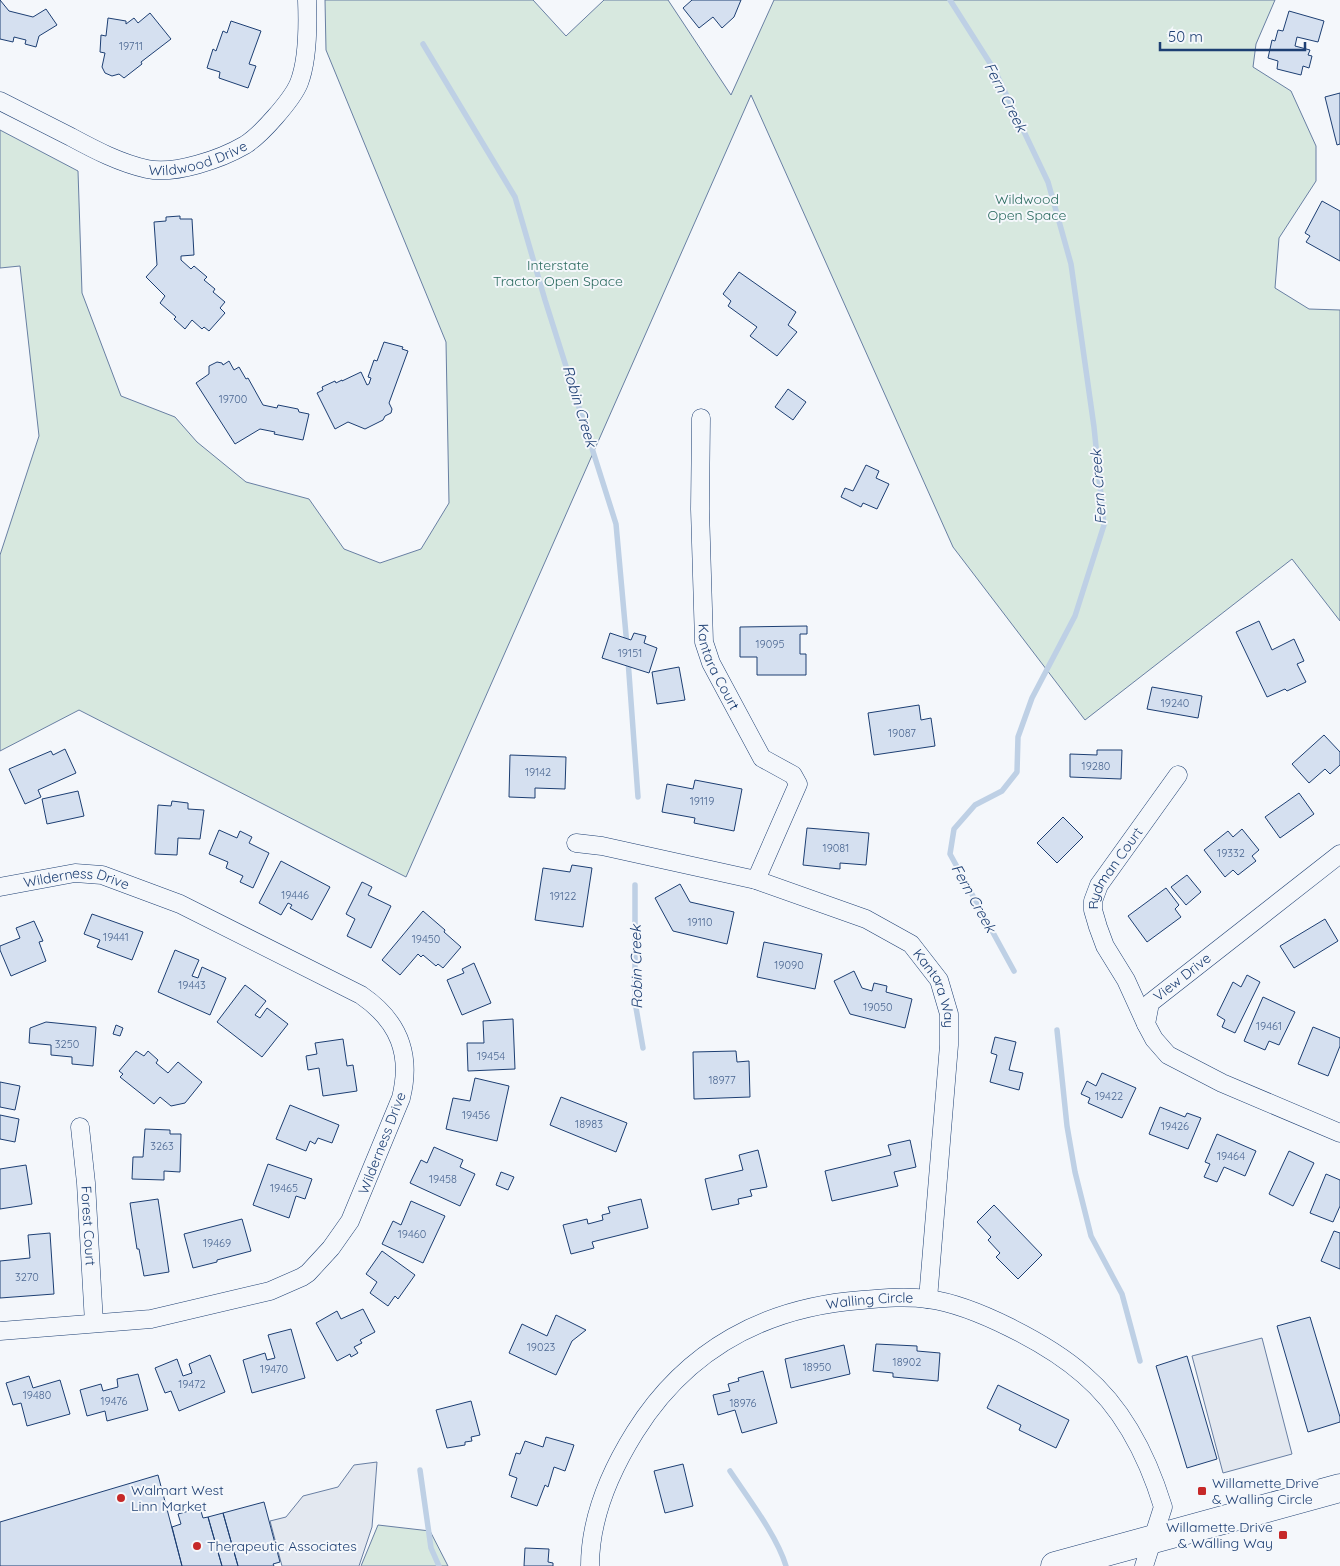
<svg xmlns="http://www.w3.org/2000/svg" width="1340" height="1566" viewBox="0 0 1340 1566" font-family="Quicksand,sans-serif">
<rect width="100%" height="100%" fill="#f4f7fb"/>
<path fill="#d7e8df" stroke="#687fa3" d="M325,0H533L566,36L604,0H668L731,95L774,0H1275L1256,44L1253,67L1291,91L1316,146V181L1279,238L1275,288L1309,309L1340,310V621L1292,559L1085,720L953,547L751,95L406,877L79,710L0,751V555L39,436L20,266L0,268V130L78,171L82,293L121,396L175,417L197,442L246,482L309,499L344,549L380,563L421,549L449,503L446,342L326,50Z
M378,1525L430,1531L448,1566H361Z"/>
<path fill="#e3e8f0" stroke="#687fa3" d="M1262,1338L1292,1454L1223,1473L1192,1356Z
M377,1462L372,1527L359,1566H282L270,1521L286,1517L303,1496L338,1487L354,1465Z"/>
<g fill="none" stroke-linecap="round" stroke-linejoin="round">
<path stroke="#bed0e5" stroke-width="5.5" d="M950,0L995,71L1048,182L1071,264L1094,427L1104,525L1075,616L1032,698L1018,737L1017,772L1002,791L975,805L954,829L950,854L1014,971
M423,44L515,197L545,300L616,524L627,646
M628,660L638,797
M635,885V1002L643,1048
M1057,1030L1067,1126L1075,1172L1091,1236L1122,1294L1140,1361
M420,1470L431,1548L439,1566
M730,1471C748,1498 777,1536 786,1566"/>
</g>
<path fill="#d5e0f0" stroke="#1d3f73" d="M0,0L9,11L33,17L46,9L57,25L39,36L36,47L25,44L26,40L14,37L13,42L0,39Z
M692,0H741L734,17L722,28L713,17L699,28L683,8Z
M1289,11L1324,21L1318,42L1297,37L1295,46L1310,50L1308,55L1312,56L1309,68L1303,66L1301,75L1277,69L1278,61L1268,58L1272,40L1275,41L1278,30L1283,31Z
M150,13L171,39L141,62L142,64L124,78L119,74L112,76L105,73L102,67L105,53L100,52L101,35L106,36L108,18L126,21V24L134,18L138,23Z
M231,21L261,31L249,64L256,66L248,88L219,78L220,72L207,68L213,49L216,51L223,31L227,33Z
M1340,93V144L1337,145L1325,97Z
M1322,201L1340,211V261L1306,242L1310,236L1305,233Z
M180,216V219H192L194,255L181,256V260L191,269L194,266L207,277L204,280L215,289L213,292L225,302L220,308L225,313L209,331L204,327L202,329L192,320L185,329L174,319L176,317L160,303L165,296L146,277L157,265L154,222L166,221V217Z
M739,272L796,312L788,325L797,332L777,356L750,336L757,327L728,306L731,301L723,294Z
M384,342L403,347L402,349L408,351L389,403L392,409L391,413L385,416L383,420L365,429L348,422L335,429L317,393L323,390L322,387L335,381L336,383L342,380V381L361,372L367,385L369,384L371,378L368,377L374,360L377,361Z
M229,361L234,370L239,367L246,379L248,378L263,405L277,408L278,405L298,409L299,412L309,414L303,440L274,434L275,432L260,429L235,444L196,383L209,374V366L217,362L222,363L223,365Z
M788,389L806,402L793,420L775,407Z
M866,465L879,471L876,478L889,484L877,509L863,503L861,507L841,497L845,488L853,491Z
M1259,621L1272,650L1294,639L1304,661L1297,664L1306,682L1287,691L1285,689L1267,697L1236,632Z
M807,626V634H800V654H806V675H757V657H740V627Z
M610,633L631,640L634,633L646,636L644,643L657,648L649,673L602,658Z
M679,667L685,700L657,704L652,672Z
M1152,687L1202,696L1198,718L1147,709Z
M919,705L921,720L931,718L935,746L874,755L868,713Z
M1324,735L1340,752V765L1330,774L1325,769L1309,783L1292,764Z
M65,749L76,773L38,790L41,797L25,804L9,769L51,751L53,755Z
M1097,750H1122L1121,779L1070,777V754L1097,755Z
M510,755L566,757L565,789L535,788V798L509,797Z
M695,780L742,789L734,831L694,823L695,818L662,812L667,784L693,789Z
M78,791L84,816L47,824L42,799Z
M1299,793L1314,814L1280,838L1265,817Z
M172,801L188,803V809L204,810L200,839L178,838L177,855L155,854L158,805L171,806Z
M1063,817L1083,837L1057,863L1037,843Z
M807,828L869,833L866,865L840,863V869L803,865Z
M1242,829L1259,850L1252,856L1256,861L1238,875L1233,870L1225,877L1204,850L1228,831L1233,837Z
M219,830L237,838L240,831L252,837L249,843L269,853L253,888L240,882L243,876L226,868L228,862L209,854Z
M281,861L330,887L312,920L290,908L292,905L288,903L281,915L259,903Z
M572,865L592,868L583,927L535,920L543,868L570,872Z
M1187,875L1201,892L1186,905L1171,887Z
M362,882L372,887L368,895L391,906L371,948L347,936L355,919L346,914Z
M680,884L690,902L734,912L727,944L673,931L655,898Z
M1166,888L1179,905L1175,909L1181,917L1147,942L1128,916Z
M423,911L445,930L444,932L461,947L443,968L438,964L436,966L423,955L421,957L418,954L400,975L382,960Z
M92,914L143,932L132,960L97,947L100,940L84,934Z
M1325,919L1338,941L1294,968L1280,946Z
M34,921L43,941L39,942L46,961L11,976L0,950V946L20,938L16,928Z
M764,942L822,954L815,989L757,977Z
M175,950L199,960L192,976L198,978L202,967L226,978L210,1015L158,992Z
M474,963L491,1003L462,1015L447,980L464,973L462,969Z
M854,971L862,988L872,991L874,983L887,986L886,992L912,999L905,1028L850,1014L834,981Z
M1247,975L1260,982L1235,1033L1222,1027L1225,1020L1217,1015L1233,982L1241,987Z
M245,985L266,1001L255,1015L260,1018L267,1008L288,1024L262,1057L217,1022Z
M1263,997L1295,1012L1279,1045L1269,1041L1265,1050L1244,1041Z
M513,1019L515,1069L468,1071L467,1043H484L483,1021Z
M46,1022L96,1027L93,1066L72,1064V1057L51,1055V1045L29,1043L30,1028Z
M116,1025L123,1028L120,1036L113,1034Z
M1313,1027L1340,1038V1046L1328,1076L1298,1064Z
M995,1037L1016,1042L1009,1070L1023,1073L1019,1090L990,1082L997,1055L991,1053Z
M343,1039L347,1066L353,1065L357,1091L323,1096L319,1068L308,1070L306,1056L317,1054L315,1043Z
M136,1051L144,1056L148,1051L158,1060L156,1063L168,1073L178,1062L202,1082L185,1103L171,1106L160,1097L154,1104L120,1077L123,1074L119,1071Z
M736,1051L737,1062L749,1061L750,1097L694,1099L693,1052Z
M1102,1073L1136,1088L1122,1118L1088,1103L1090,1098L1081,1094L1087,1081L1096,1086Z
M475,1078L509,1086L497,1141L446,1129L453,1098L470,1101Z
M0,1082L20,1086L15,1110L0,1107Z
M561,1097L627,1123L616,1152L550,1125Z
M290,1105L339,1125L332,1143L318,1138L315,1144L310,1141L306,1151L276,1139Z
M1160,1107L1185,1117L1187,1113L1201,1118L1188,1149L1149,1134Z
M0,1115L19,1119L15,1142L0,1139Z
M145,1129L170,1130V1134H181L180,1172L164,1171V1180L132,1179L133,1157H143Z
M1217,1134L1256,1151L1245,1176L1224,1167L1217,1182L1204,1177L1210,1164L1205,1162Z
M910,1140L916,1167L894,1172L898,1186L832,1201L825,1171L891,1155L888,1145Z
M434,1147L463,1160L460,1167L475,1174L460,1206L410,1183L421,1160L427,1163Z
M758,1150L767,1187L750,1190L752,1196L738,1199L739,1204L712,1210L705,1179L743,1170L739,1155Z
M1289,1151L1314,1163L1293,1206L1269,1194Z
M268,1164L312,1179L305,1199L296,1196L289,1218L253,1205Z
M26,1165L32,1204L0,1209V1169Z
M501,1172L514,1177L508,1190L496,1185Z
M1326,1174L1340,1180V1206L1333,1222L1310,1213Z
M158,1199L169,1272L144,1276L139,1249H137L130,1203Z
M641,1199L648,1228L592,1242L594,1248L571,1254L563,1225L587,1219L588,1224L603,1220L602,1215L610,1213L608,1207Z
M411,1201L445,1216L423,1263L382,1244L393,1221L401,1225Z
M994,1205L1042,1255L1018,1279L996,1257L1000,1253L988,1240L991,1237L977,1222Z
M242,1219L251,1251L217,1260V1262L193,1268L184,1234Z
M1334,1231L1340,1233V1269L1321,1261Z
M50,1233L54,1294L0,1298V1261L30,1258L28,1235Z
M382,1251L415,1275L398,1299L395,1296L388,1306L370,1293L377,1282L366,1274Z
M363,1309L375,1332L360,1340L362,1343L354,1347L358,1353L351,1357L350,1354L337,1361L316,1323L337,1311L341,1319Z
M556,1315L586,1330L572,1341L556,1375L509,1353L522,1324L547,1336Z
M1310,1317L1340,1417V1422L1308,1432L1277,1326Z
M291,1329L305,1378L252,1393L243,1360L265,1353L267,1360L275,1358L268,1335Z
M876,1344L917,1346V1351L940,1353L938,1381L893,1377V1373L873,1371Z
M844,1345L850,1374L791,1388L785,1359Z
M210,1355L225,1392L179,1411L171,1391L165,1393L155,1368L177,1359L183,1376L192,1373L189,1364Z
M1187,1356L1217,1459L1187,1468L1156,1366Z
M763,1371L777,1423L742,1433L735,1410L718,1415L713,1395L730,1391L728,1384L739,1381L738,1378Z
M138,1374L148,1410L107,1421L105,1411L87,1416L80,1390L101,1384L103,1391L118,1387L117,1379Z
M29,1376L33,1388L60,1380L70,1414L27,1426L21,1403L13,1405L6,1383Z
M998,1385L1069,1420L1056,1448L1019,1430L1021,1425L987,1408Z
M471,1401L480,1435L471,1437L472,1441L465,1442V1445L447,1448L436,1410Z
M546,1437L574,1445L565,1471L554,1467L548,1487L545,1485L537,1506L511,1497L517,1478L509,1475L516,1453L520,1454L525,1441L543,1447Z
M683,1464L693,1506L665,1513L654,1471Z
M158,1475L182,1566H0V1522Z
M264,1502L280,1562L273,1564L274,1566H238L223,1513Z
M200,1508L203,1518L208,1517L222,1566H182L172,1527L181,1524L178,1514Z
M223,1513L238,1566H222L208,1517Z
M525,1548L549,1549L548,1562L553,1563V1566H524Z"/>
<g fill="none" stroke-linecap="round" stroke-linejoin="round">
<g stroke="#1d3f73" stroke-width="19">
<g id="minor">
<path id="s1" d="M0,101C24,113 47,125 71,137C95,150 120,163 147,169C175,175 221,159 245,145C261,135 292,100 299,83C308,60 308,25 307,0"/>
<path id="s2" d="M701,418L700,509L704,642L711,663L762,758L793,775L798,784L756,880"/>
<path id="s3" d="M576,843L602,846L756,880L866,919L911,944L939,980L949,1014V1045L928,1299"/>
<path d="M1340,854L1150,1003L1146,1024L1154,1039L1168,1055L1222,1083L1340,1133"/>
<path id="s4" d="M0,887L75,873L102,875L180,904L361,995C399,1021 412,1054 401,1098L350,1221L331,1248L308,1273L302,1277L270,1291L151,1319L0,1331"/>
<path id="s5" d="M1146,1024L1126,980L1105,946L1098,927L1093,910V901L1099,885L1178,775"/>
<path id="s6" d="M80,1127L86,1183L94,1323"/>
<path id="s7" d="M590,1566C590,1519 610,1472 635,1432C687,1349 766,1307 862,1300C884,1298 906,1296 928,1299C974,1305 1049,1344 1084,1375C1124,1409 1148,1458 1163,1507L1144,1566"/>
</g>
</g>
<g stroke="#1d3f73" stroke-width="29">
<path id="primary" d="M1055,1566L1340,1488"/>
</g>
<use href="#minor" stroke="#f4f7fb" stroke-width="18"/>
<use href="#primary" stroke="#f4f7fb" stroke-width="28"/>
</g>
<g fill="#c62828" stroke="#f4f7fb" stroke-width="2">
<rect x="1197" y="1486" width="10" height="10" rx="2.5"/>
<circle cx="121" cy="1498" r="5"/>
<rect x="1278" y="1530" width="10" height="10" rx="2.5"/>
<circle cx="197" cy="1546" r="5"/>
</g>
<g text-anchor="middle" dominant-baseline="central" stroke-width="4" stroke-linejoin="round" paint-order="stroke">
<g font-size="11" fill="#4b6792">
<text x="131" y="46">19711</text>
<text x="233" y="399">19700</text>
<text x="770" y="644">19095</text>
<text x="630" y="653">19151</text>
<text x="1175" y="703">19240</text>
<text x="902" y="733">19087</text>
<text x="1096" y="766">19280</text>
<text x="538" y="772">19142</text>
<text x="702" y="801">19119</text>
<text x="836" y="848">19081</text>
<text x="1231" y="853">19332</text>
<text x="295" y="895">19446</text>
<text x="563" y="896">19122</text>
<text x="700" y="922">19110</text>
<text x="116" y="937">19441</text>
<text x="426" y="939">19450</text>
<text x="789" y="965">19090</text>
<text x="192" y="985">19443</text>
<text x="878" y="1007">19050</text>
<text x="1269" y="1026">19461</text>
<text x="67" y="1044">3250</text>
<text x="491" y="1056">19454</text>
<text x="722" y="1080">18977</text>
<text x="1109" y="1096">19422</text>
<text x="476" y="1115">19456</text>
<text x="589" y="1124">18983</text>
<text x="1175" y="1126">19426</text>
<text x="162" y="1146">3263</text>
<text x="1231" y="1156">19464</text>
<text x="443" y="1179">19458</text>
<text x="284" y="1188">19465</text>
<text x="412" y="1234">19460</text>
<text x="217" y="1243">19469</text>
<text x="27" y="1277">3270</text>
<text x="541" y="1347">19023</text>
<text x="907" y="1362">18902</text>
<text x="817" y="1367">18950</text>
<text x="274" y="1369">19470</text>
<text x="192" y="1384">19472</text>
<text x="37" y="1395">19480</text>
<text x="114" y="1401">19476</text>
<text x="743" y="1403">18976</text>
</g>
<g font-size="14" fill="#1d3f73" stroke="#f4f7fb">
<text stroke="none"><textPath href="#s1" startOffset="215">Wildwood Drive</textPath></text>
<text stroke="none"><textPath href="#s2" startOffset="252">Kantara Court</textPath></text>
<text stroke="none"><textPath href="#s5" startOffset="174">Rydman Court</textPath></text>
<text stroke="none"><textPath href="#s4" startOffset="78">Wilderness Drive</textPath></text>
<text transform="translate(1182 977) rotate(-38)">View Drive</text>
<text stroke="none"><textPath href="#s3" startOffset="404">Kantara Way</textPath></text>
<text transform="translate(382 1143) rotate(-69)">Wilderness Drive</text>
<text stroke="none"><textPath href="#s6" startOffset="99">Forest Court</textPath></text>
<text stroke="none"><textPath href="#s7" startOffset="424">Walling Circle</textPath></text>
</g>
<g font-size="14" fill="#2c6c60" stroke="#f4f7fb">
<text x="1027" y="199">Wildwood<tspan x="1027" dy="16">Open Space</tspan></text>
<text x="558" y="265">Interstate<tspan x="558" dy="16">Tractor Open Space</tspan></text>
</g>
<g font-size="14" fill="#1d3f73" stroke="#f4f7fb" text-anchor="start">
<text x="1212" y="1483">Willamette Drive<tspan x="1212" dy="16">&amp; Walling Circle</tspan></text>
<text x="131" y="1490">Walmart West<tspan x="131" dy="16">Linn Market</tspan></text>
<text x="1273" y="1527" text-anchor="end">Willamette Drive<tspan x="1273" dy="16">&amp; Walling Way</tspan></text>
<text x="207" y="1546">Therapeutic Associates</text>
</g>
<g font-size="15" font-style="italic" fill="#1d3f73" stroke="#f4f7fb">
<text transform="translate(1006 97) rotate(63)">Fern Creek</text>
<text transform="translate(580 406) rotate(73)">Robin Creek</text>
<text transform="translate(1098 487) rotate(-94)">Fern Creek</text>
<text transform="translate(974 898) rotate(61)">Fern Creek</text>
<text transform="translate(636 967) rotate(-91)">Robin Creek</text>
</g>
</g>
<path d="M1160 42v8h145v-8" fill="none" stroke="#1d3f73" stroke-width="2.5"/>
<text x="1168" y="42" font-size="15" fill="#1d3f73" stroke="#f4f7fb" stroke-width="4" paint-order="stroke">50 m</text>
</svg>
